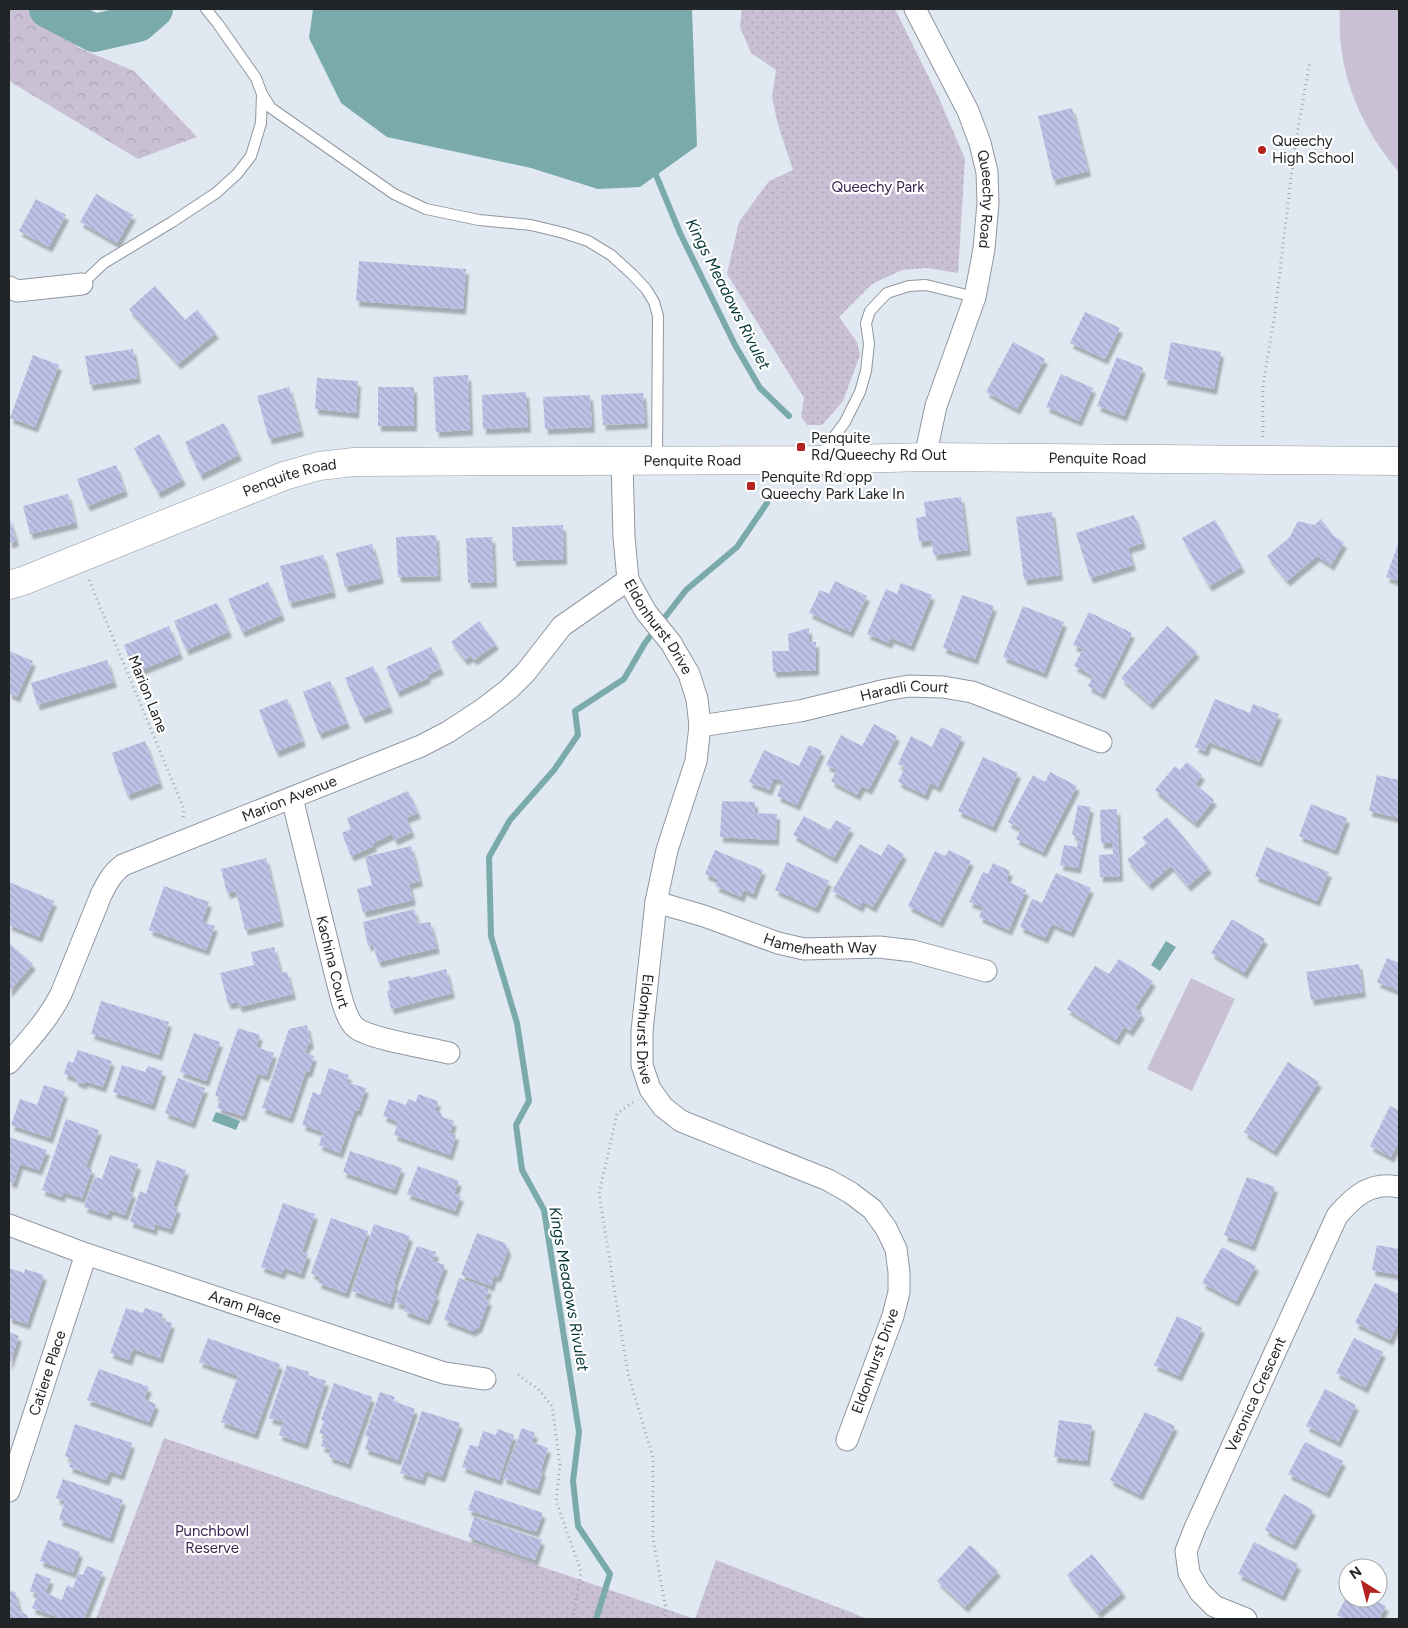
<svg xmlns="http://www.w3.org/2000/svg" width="1408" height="1628" viewBox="0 0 1408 1628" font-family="Figtree,sans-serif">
<defs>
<pattern id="forest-crowns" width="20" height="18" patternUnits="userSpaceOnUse" patternTransform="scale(1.25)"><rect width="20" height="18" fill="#c9c0d5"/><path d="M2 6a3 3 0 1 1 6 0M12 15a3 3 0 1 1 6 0" fill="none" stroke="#aca5b7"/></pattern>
<pattern id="park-dots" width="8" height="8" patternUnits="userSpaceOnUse" patternTransform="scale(1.25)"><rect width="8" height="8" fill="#c9c0d5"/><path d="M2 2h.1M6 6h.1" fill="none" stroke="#aca5b7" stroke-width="1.8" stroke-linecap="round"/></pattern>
<pattern id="building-back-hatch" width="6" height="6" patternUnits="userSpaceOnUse" patternTransform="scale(1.25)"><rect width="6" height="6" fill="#bdc2e6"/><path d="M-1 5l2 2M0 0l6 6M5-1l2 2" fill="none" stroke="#a2a7c5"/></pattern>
<filter id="shadow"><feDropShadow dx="3" dy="5.5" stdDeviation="1" flood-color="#0004"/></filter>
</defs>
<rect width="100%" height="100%" fill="#e0e8f1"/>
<path fill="#c9c0d5" d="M1340,9H1399V172C1360,127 1336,70 1340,9Z
M1191,978L1235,999L1192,1091L1147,1069Z"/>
<path fill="url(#forest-crowns)" d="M9,9H35L79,48L134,71L197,137L138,159L9,81Z"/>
<path fill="url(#park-dots)" d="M742,9H895L938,96L965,159L958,273L927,268L902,270L872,284L839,317L857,342L860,355L843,401L822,425H807L801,417L804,398L727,274L739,222L769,181L793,170L778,125L772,97L776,70L751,53L740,27Z
M164,1438L695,1619L716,1560L868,1619H96Z"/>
<path fill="#7aaaab" d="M313,9H692L697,146L640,187L598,189L531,168L387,137L341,103L309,38Z
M1166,941L1176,947L1160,971L1151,965Z
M216,1112L240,1121L236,1130L212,1121Z"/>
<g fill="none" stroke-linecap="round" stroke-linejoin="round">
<path stroke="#7aaaab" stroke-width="6" d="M656,175L680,233L735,345L760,388L789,416
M596,1619L610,1574L578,1526L573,1481L579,1432L544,1210L522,1170L516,1125L529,1101L517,1023L491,936L489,857L510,820L554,770L578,735L575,711L624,679L645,643L686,590L737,547L767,503"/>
<path stroke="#7aaaab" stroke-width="38" d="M48,9L94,33L138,23L154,9"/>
</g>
<path fill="url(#building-back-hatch)" filter="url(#shadow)" d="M1072,108L1088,171L1053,180L1038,116Z
M96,194L133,215L117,243L80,222Z
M36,199L66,215L49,247L19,231Z
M359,261L466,269L463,309L356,301Z
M155,286L185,320L197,310L216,333L178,364L129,309Z
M1085,312L1120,328L1105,359L1070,343Z
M1013,342L1045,359L1017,409L986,392Z
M1171,342L1221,352L1214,389L1164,379Z
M133,349L138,378L90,385L85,356Z
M33,355L59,365L35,427L10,418Z
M1117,357L1143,368L1124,416L1097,406Z
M1061,374L1093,388L1079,421L1046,407Z
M468,375L470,430L436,432L433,377Z
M317,378L358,381L356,413L315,409Z
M289,387L301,431L269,439L257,396Z
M378,387H414V426H378Z
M526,392L528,427L483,429L482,395Z
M643,393L645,423L603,425L601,395Z
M590,395L592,427L545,429L543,397Z
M224,423L239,455L200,475L185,442Z
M159,434L183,480L158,493L134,448Z
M116,465L125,491L87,506L77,479Z
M68,494L75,523L30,534L23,506Z
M961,497L968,550L934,555L931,540L919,542L916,518L926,516L924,502Z
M1052,512L1060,575L1024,580L1016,517Z
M1134,515L1143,543L1128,548L1133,565L1090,578L1076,533Z
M9,516L16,541L9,543Z
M1321,519L1333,535L1344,543L1331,565L1317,556L1287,581L1267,556L1289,538L1298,521L1314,525Z
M1215,520L1242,567L1209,586L1182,538Z
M563,525L564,559L513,561L512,527Z
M436,535L438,576L398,577L396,537Z
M492,537L494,582L468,583L466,538Z
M1399,542V581L1386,577Z
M372,544L381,578L345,587L336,553Z
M323,555L333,592L289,603L280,566Z
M835,581L867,596L850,632L809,613L820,590L829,594Z
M268,582L282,615L242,632L228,599Z
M901,583L932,595L911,646L891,638L889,643L867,634L886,589L897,594Z
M962,595L994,606L975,659L943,648Z
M217,603L229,632L186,650L174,621Z
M1023,606L1064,622L1044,673L1003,657Z
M1089,612L1132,633L1102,694L1088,686L1093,676L1074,666L1083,649L1073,645Z
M479,621L496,644L474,660L471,656L465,660L451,642Z
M169,626L180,654L135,672L124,645Z
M1167,626L1197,652L1150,704L1121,678Z
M809,628V642H816V670L773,672L772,651H789L788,634Z
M431,647L441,669L427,675L428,678L397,692L386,667Z
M9,651L33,661L17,697L9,693Z
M107,660L114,682L37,705L31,683Z
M373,666L390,707L362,718L345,678Z
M330,681L347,723L319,734L303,692Z
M287,699L303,741L276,752L259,710Z
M1215,699L1250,713L1253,704L1279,714L1259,762L1209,742L1205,751L1195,747Z
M874,724L897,736L869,789L862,786L857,795L831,781L837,770L826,765L841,735L862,746Z
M941,727L962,737L938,787L930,783L925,795L898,782L905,767L898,764L911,736L932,747Z
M145,741L160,783L127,795L112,753Z
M809,745L822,751L797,805L777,796L783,782L774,778L769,790L749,782L764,750L799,766Z
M983,757L1018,773L993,827L958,811Z
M1187,762L1202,775L1195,784L1214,800L1195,823L1155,790L1175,766L1180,770Z
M1050,772L1077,786L1043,852L1016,839L1021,829L1008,822L1033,775L1045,782Z
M1377,775L1399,780V818L1369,811Z
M408,791L418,813L406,818L412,832L395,840L392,834L373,843L374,846L351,856L342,833L351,829L347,818Z
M722,801L755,802V813L777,814L776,840L720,837Z
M1311,804L1347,818L1335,850L1299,836Z
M1078,805L1091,807L1078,868L1060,865L1064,845L1077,847L1078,838L1072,834Z
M1117,809L1120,876L1100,877L1099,855L1113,854L1112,843H1101L1100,810Z
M804,816L830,830L836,820L851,828L834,858L793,835Z
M1167,817L1209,868L1188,886L1171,866L1149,885L1127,860L1147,843L1142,838Z
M860,844L881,856L888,844L904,854L873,907L863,901L860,907L832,891Z
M411,846L420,881L409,884L413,900L363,912L357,889L372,885L365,857Z
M1266,847L1329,872L1317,901L1255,876Z
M715,850L763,870L753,894L744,890L741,897L715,886L719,880L705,874Z
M949,850L971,861L940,922L908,906L935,851L945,856Z
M266,858L281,921L245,930L236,891L227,893L221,869Z
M787,862L829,881L816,908L775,890Z
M993,863L1010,871L1006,881L1026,890L1009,930L979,917L983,907L969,902L983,872L988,874Z
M1056,873L1091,888L1071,932L1052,924L1045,938L1020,927L1032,899L1042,903Z
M9,882L54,901L39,937L9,925Z
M164,886L209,902L202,922L215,926L206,950L149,930Z
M414,909L418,924L430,922L437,948L378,962L373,944L368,946L363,922Z
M1232,919L1265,939L1244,973L1211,953Z
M9,943L33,964L9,992Z
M274,947L281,973L287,972L293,994L239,1007L238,1002L228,1004L220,973L254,965L251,952Z
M1387,958L1399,963V991L1377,982Z
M1119,959L1153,981L1135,1008L1142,1013L1130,1031L1124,1027L1116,1040L1067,1009L1095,966L1109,974Z
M1359,964L1363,992L1311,1000L1306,972Z
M446,969L452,993L391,1009L387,991L390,990L388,981L410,976L411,978Z
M101,1001L169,1022L159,1055L91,1034Z
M307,1025L311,1044H308L305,1053L314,1056L309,1072L306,1071L290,1118L262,1108L289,1029Z
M238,1028L260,1035L256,1047L274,1053L266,1076L258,1073L243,1116L217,1108L221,1098L215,1095Z
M194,1033L220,1042L206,1081L180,1072Z
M78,1050L112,1061L103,1087L85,1081L84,1084L75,1081L76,1078L64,1074L68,1061L73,1063Z
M1288,1062L1319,1082L1274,1151L1244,1132Z
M122,1065L145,1072L148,1066L163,1071L152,1105L113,1092Z
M329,1068L349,1075L346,1082L366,1088L358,1111L355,1110L340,1153L319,1145L323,1132L302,1125L313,1092L320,1095Z
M178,1078L205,1088L192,1123L165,1113Z
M44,1085L65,1092L50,1138L11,1125L20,1099L37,1105Z
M418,1094L438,1101L435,1111L441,1113L442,1117L454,1121L450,1133L456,1135L450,1155L394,1135L398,1122L383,1116L389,1099L406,1105L408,1099L416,1102Z
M1390,1106L1399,1111V1142L1391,1157L1370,1146Z
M66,1119L99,1130L86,1167L92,1169L82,1198L63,1192L62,1197L42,1190Z
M9,1137L47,1150L39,1170L20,1164L14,1183L9,1181Z
M350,1151L402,1168L394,1190L343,1172Z
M110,1155L138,1164L129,1191L133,1193L125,1215L110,1210L108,1215L84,1207L95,1177L102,1179Z
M157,1160L186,1170L173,1206L178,1208L170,1229L155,1224L154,1230L130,1222L140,1191L146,1194Z
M418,1166L459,1181L454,1194L461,1196L455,1211L407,1194Z
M1247,1177L1275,1187L1252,1246L1224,1235Z
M283,1203L315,1214L302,1252L308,1254L301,1274L284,1268L282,1274L261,1267Z
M331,1218L368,1231L346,1293L318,1283L320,1277L311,1273Z
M374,1224L410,1236L394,1284H396L390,1304L352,1291Z
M477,1233L505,1243L508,1250L498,1277L494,1276L491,1286L461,1275Z
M1377,1245L1399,1249V1275L1372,1270Z
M417,1246L436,1252L433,1261L445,1265L434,1294L437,1295L427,1320L404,1311L406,1306L395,1302Z
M1222,1247L1256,1266L1236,1301L1202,1283Z
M9,1268L24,1273L25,1269L44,1275L27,1324L9,1318Z
M459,1278L489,1289L485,1299L489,1300L479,1327L472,1331L444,1320Z
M1375,1283L1399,1294V1321L1390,1340L1355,1323Z
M126,1308L143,1313L145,1308L163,1314L161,1320L172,1323L160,1358L133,1349L129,1360L110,1353Z
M1177,1316L1202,1328L1179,1376L1154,1365Z
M9,1332L19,1336L9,1366Z
M208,1338L280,1364L255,1434L221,1422L238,1376L199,1362Z
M1354,1338L1383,1352L1365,1388L1336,1373Z
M287,1365L309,1372L308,1375L326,1381L305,1444L279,1435L283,1422L269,1418Z
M99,1369L149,1387L144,1399L156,1404L149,1422L87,1400Z
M334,1383L372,1397L348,1464L329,1457L331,1450L321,1446L325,1435L319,1433L324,1421L321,1420Z
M1325,1389L1356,1405L1338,1442L1306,1426Z
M380,1392L395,1397L393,1401L415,1409L398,1460L365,1449L369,1437L365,1436Z
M422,1411L460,1423L442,1477L425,1471L422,1480L400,1473Z
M1145,1412L1175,1426L1140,1495L1110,1480Z
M1059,1420L1092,1425L1087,1461L1054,1457Z
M75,1424L132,1443L121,1475L110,1471L106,1480L69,1467L72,1459L65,1456Z
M522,1428L535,1433L532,1442L548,1448L541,1470L543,1471L537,1490L503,1478Z
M498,1429L514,1435L499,1480L462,1467L470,1445L478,1447L483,1431L496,1435Z
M1305,1442L1343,1461L1327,1493L1288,1474Z
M63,1479L123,1500L110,1538L59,1520L65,1501L56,1498Z
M475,1490L543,1513L536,1532L468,1510Z
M1284,1494L1313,1510L1293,1545L1265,1530Z
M474,1517L542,1540L535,1560L468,1537Z
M48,1540L80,1552L73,1573L40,1561Z
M1254,1542L1298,1564L1282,1596L1238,1574Z
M970,1545L998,1571L965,1607L937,1581Z
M1092,1554L1123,1592L1098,1613L1067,1575Z
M87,1566L103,1572L84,1619H62L32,1608L38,1594L30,1591L36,1573L51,1579L45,1593L62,1600L67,1585L73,1588L78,1574L83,1575Z
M9,1591L15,1592L20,1612L26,1614L28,1619H9Z
M1348,1594V1598H1370L1386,1606L1379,1619H1345L1337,1615Z"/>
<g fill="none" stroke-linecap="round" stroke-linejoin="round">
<g stroke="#9097a0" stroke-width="12">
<path id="lane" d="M206,9L218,24L256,78L262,94L271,108L394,194L426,209L479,220L531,225L564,233L588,241L611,255L632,274L646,289L654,302L658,316L657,458
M82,284L104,263L172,222L216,193L237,174L251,156L261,123L262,95
M820,456L845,422L860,392L866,371L869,344L866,323L870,311L887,293L909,286L926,285L975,297"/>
</g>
<g stroke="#9097a0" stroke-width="23">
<g id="street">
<path id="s1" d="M915,9L968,111L980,143L987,172L988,203L984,249L975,297L936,406L925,457"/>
<path d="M9,287L17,291L82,284"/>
<path id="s2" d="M622,461L624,537L628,580L646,612L671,643L689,674L697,699L700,726L696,761L667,850L656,902L642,1031V1065L650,1089L663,1107L681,1121L828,1180L851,1193L872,1209L886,1228L896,1249L899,1272V1292L893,1316L847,1440"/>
<path id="s3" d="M700,726L800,711L886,690L909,686L943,687L972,692L1101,742"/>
<path id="s4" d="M292,798L338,985C341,997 346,1020 356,1028C370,1039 429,1048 449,1053"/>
<path id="s5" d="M656,902L704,916L778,943L804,949L879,947L913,951L986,971"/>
<path id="s6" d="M9,1063C28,1041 48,1020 61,994L101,895C107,883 112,873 123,865L421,746L448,732L483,709L509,689L526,672L562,626L628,580"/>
<path id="s7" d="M9,1225L86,1254L444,1373L485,1379"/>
<path id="s8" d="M9,1491L86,1254"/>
<path id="s9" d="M1246,1619L1214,1606L1200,1592L1189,1573L1186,1551L1195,1528L1337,1216C1354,1196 1371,1181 1399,1187"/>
</g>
</g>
<g stroke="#9097a0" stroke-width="29">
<g id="secondary">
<path id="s10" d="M9,585L23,581L80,558L284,476L319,466L354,462L817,460L925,457L1399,461"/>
</g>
</g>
<path stroke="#a1a7ae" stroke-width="3" stroke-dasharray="1 4" stroke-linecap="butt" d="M1263,437V385L1275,313L1294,152L1310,61
M89,580L184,809L183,820
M633,1102L617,1114L599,1194L628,1374L653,1457V1539L666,1609L665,1619
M518,1375L538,1389L552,1406L560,1465L556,1501L581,1571L573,1619"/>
<use href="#lane" stroke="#fff" stroke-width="10"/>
<use href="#street" stroke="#fff" stroke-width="21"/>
<use href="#secondary" stroke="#fff" stroke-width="28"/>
</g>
<g fill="#b3231f" stroke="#fff" stroke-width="2">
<circle cx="1262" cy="150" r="5"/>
<rect x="796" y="442" width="10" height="10" rx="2.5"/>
<rect x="746" y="481" width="10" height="10" rx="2.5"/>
</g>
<g text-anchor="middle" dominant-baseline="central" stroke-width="4.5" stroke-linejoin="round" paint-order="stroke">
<g font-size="15" fill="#222528" stroke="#fff" text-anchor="start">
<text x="1272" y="141">Queechy<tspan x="1272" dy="17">High School</tspan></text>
<text x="811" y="438">Penquite<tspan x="811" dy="17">Rd/Queechy Rd Out</tspan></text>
<text x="761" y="477">Penquite Rd opp<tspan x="761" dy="17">Queechy Park Lake In</tspan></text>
</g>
<g font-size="15" fill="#3c2552" stroke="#fff">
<text x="878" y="187">Queechy Park</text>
<text x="212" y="1531">Punchbowl<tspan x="212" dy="17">Reserve</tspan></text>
</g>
<g font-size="15" fill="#222528" stroke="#fff">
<text stroke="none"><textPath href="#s1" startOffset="206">Queechy Road</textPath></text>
<text stroke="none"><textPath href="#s10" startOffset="1111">Penquite Road</textPath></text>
<text stroke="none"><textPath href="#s10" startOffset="706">Penquite Road</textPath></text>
<text stroke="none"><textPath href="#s10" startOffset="301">Penquite Road</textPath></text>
<text stroke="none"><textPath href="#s2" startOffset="175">Eldonhurst Drive</textPath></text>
<text transform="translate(148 694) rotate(68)">Marion Lane</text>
<text stroke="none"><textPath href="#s3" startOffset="208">Haradli Court</textPath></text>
<text stroke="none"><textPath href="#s6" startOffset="410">Marion Avenue</textPath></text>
<text stroke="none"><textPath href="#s5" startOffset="171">Hamelheath Way</textPath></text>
<text stroke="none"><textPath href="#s4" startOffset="169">Kachina Court</textPath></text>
<text stroke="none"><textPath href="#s2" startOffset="595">Eldonhurst Drive</textPath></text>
<text stroke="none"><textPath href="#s7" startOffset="250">Aram Place</textPath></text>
<text transform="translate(875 1361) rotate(-70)">Eldonhurst Drive</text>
<text stroke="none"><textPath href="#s8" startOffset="124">Catiere Place</textPath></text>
<text stroke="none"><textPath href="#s9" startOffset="270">Veronica Crescent</textPath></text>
</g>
<g font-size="16" font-style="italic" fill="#053637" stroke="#fff">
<text transform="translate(728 294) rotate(63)">Kings Meadows Rivulet</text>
<text transform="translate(569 1289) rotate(80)">Kings Meadows Rivulet</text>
</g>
</g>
<rect width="1408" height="1628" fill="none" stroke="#222528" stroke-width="20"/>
<g transform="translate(1363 1583) rotate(324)"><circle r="24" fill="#ffffff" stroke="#a7a8a9"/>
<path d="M0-4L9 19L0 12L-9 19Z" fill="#b3231f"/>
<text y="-8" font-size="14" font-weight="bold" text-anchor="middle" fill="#222528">N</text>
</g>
</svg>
